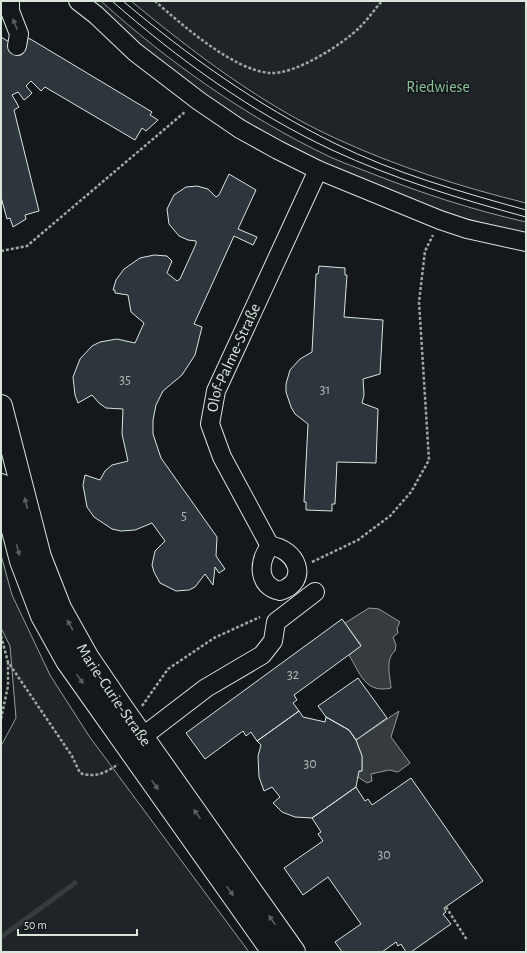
<svg xmlns="http://www.w3.org/2000/svg" width="527" height="953" viewBox="0 0 527 953" font-family="'Alegreya Sans',sans-serif">
<rect width="100%" height="100%" fill="#14181c"/>
<path fill="#202428" stroke="#939e99" d="M91,1H101C168,62 247,117 328,156C343,163 358,168 373,174C424,194 473,210 526,222V233C506,228 486,224 467,219C450,214 433,207 416,201C295,158 182,92 91,1Z
M131,1H526V203C461,187 398,167 337,139C262,105 194,53 131,1Z
M1,555L12,595L50,675L89,736L249,952H1V746L16,718L10,646L1,628Z"/>
<path fill="#363b3e" stroke="#939e99" d="M369,608L379,609L400,622L397,628L398,633L393,637L396,645L395,651C385,659 390,676 391,688C365,694 360,673 349,655L361,645L345,623Z
M399,711L391,737L410,763L398,772L389,770L371,774L372,781L367,783L358,777L359,771H362V756L356,740Z"/>
<g fill="none" stroke-linecap="round" stroke-linejoin="round">
<path stroke="#363b3e" stroke-width="5" d="M1,937L75,883"/>
</g>
<path fill="#2c363c" stroke="#d8e6dc" d="M1,37L24,51L28,38L32,40L152,112L150,115L158,120L146,131L142,128L135,140L45,87L41,91L31,81L26,86L32,93L28,97L24,100L18,92L12,95L19,107L14,110L39,211L25,215L26,219L13,227L10,218L7,219L1,197Z
M229,174L256,190L238,229L257,237L253,245L234,236L194,324L202,327L195,355L182,375L163,391L156,405L153,420V434L161,458L217,537L216,556L225,569L219,573L215,567L213,585L205,574L195,587L189,590L176,591L160,583L154,572L152,565L155,551L165,541L152,523L135,530L121,531L112,529L94,517L87,507L83,485L85,475L100,480L105,471L112,465L128,461L122,434L123,409L106,408L99,403L92,395L78,403L75,395L73,377L80,359L92,346L100,342L117,339L135,343L144,323L131,312L128,295L115,293V290H113L116,280L124,269L140,258L154,255L167,256L172,261L167,273L177,281L180,279L196,244V241L188,240L179,236L169,224L167,209L174,195L186,187L197,186L208,189L216,197L219,195Z
M319,266L345,268V275H347L344,317L383,320L380,374L363,379L364,395L362,403L378,409L376,463L337,462L335,504H332V511L306,510V502H304L308,424L295,414L291,407L286,392V384L290,370L300,359L312,352L316,274H318Z
M342,619L361,646L294,695L297,700L293,703L299,711L257,741L251,732L246,736L243,731L205,759L186,733Z
M358,678L387,718L356,740L349,730L326,717L318,706Z
M299,711L303,717L325,722L326,717L349,730L356,740L362,756V771H359L356,787L312,818L295,817L282,812L273,803L280,797L272,787L264,791L259,777L258,756L261,745L257,741Z
M411,778L483,881L444,908L446,912L443,914L451,924L411,952H406L401,944L398,946L396,942L382,952H342L335,942L361,924L328,877L303,895L284,868L323,841L318,834L321,832L312,818L356,787L365,801L368,799L372,805Z"/>
<g fill="none" stroke-linecap="round" stroke-linejoin="round">
<g stroke="#d8e6dc" stroke-width="20">
<g id="minor">
<path d="M10,1V11L19,34L17,46"/>
<path d="M78,1L96,15L135,52L199,101L240,129L278,150L318,170L440,220L467,229L526,242"/>
<path id="s1" d="M270,546L222,457L210,424L216,391L318,170"/>
<path d="M270,546C296,548 311,581 280,591C257,586 258,562 270,546Z"/>
<path d="M142,737L206,688L262,655L273,641L276,622L315,592"/>
</g>
</g>
<g stroke="#d8e6dc" stroke-width="24">
<g id="major">
<path id="s2" d="M1,406L40,557L60,608L88,658L122,708L294,952"/>
<path d="M1,485L21,561L42,616L67,661L273,952"/>
</g>
</g>
<path stroke="#9da8a2" stroke-width="2.5" stroke-dasharray="3 2" stroke-linecap="butt" d="M155,1C182,25 233,70 270,73C295,75 343,44 360,27C368,19 375,9 382,1
M1,251L27,246L186,111
M312,562L358,540L390,516L411,492L429,460L419,302L425,251L433,235
M1,636L8,662L72,756L80,773C95,778 106,773 118,764
M142,706L168,669L214,638L260,617
M1,719L8,686V662
M446,907L467,940"/>
<use href="#minor" stroke="#14181c" stroke-width="18"/>
<use href="#major" stroke="#14181c" stroke-width="22"/>
<path stroke="#d8e6dc" stroke-width="1" d="M112,1C178,59 251,112 332,150C394,179 460,199 526,217
M123,1C188,56 257,105 334,143C394,173 461,192 526,210"/>
</g>
<defs><path id="oneway-solid" d="M-6-.8H1V-3.2L6.5 0L1 3.2V.8H-6Z"/></defs>
<g fill="#59605f">
<use href="#oneway-solid" transform="translate(15 24) rotate(-111)"/>
<use href="#oneway-solid" transform="translate(26 503) rotate(-104)"/>
<use href="#oneway-solid" transform="translate(18 550) rotate(75)"/>
<use href="#oneway-solid" transform="translate(70 625) rotate(-119)"/>
<use href="#oneway-solid" transform="translate(80 679) rotate(55)"/>
<use href="#oneway-solid" transform="translate(155 785) rotate(55)"/>
<use href="#oneway-solid" transform="translate(197 814) rotate(-125)"/>
<use href="#oneway-solid" transform="translate(230 891) rotate(55)"/>
<use href="#oneway-solid" transform="translate(272 920) rotate(-125)"/>
</g>
<g text-anchor="middle" dominant-baseline="central" stroke-width="3" stroke-linejoin="round" paint-order="stroke">
<g font-size="14" fill="#adbab4">
<text x="125" y="380">35</text>
<text x="325" y="390">31</text>
<text x="184" y="516">5</text>
<text x="293" y="675">32</text>
<text x="310" y="764">30</text>
<text x="384" y="855">30</text>
</g>
<g font-size="16" fill="#8ac095" stroke="#14181c">
<text x="438" y="87">Riedwiese</text>
</g>
<g font-size="16" fill="#d8e6dc" stroke="#14181c">
<text stroke="none"><textPath href="#s1" startOffset="207">Olof-Palme-Straße</textPath></text>
<text stroke="none"><textPath href="#s2" startOffset="313">Marie-Curie-Straße</textPath></text>
</g>
</g>
<rect width="527" height="953" fill="none" stroke="#d8e6dc" stroke-width="4"/>
<path d="M18 929v6h119v-6" fill="none" stroke="#d8e6dc" stroke-width="2"/>
<text x="24" y="929" font-size="12" fill="#d8e6dc" stroke="#14181c" stroke-width="3" paint-order="stroke">50 m</text>
</svg>
